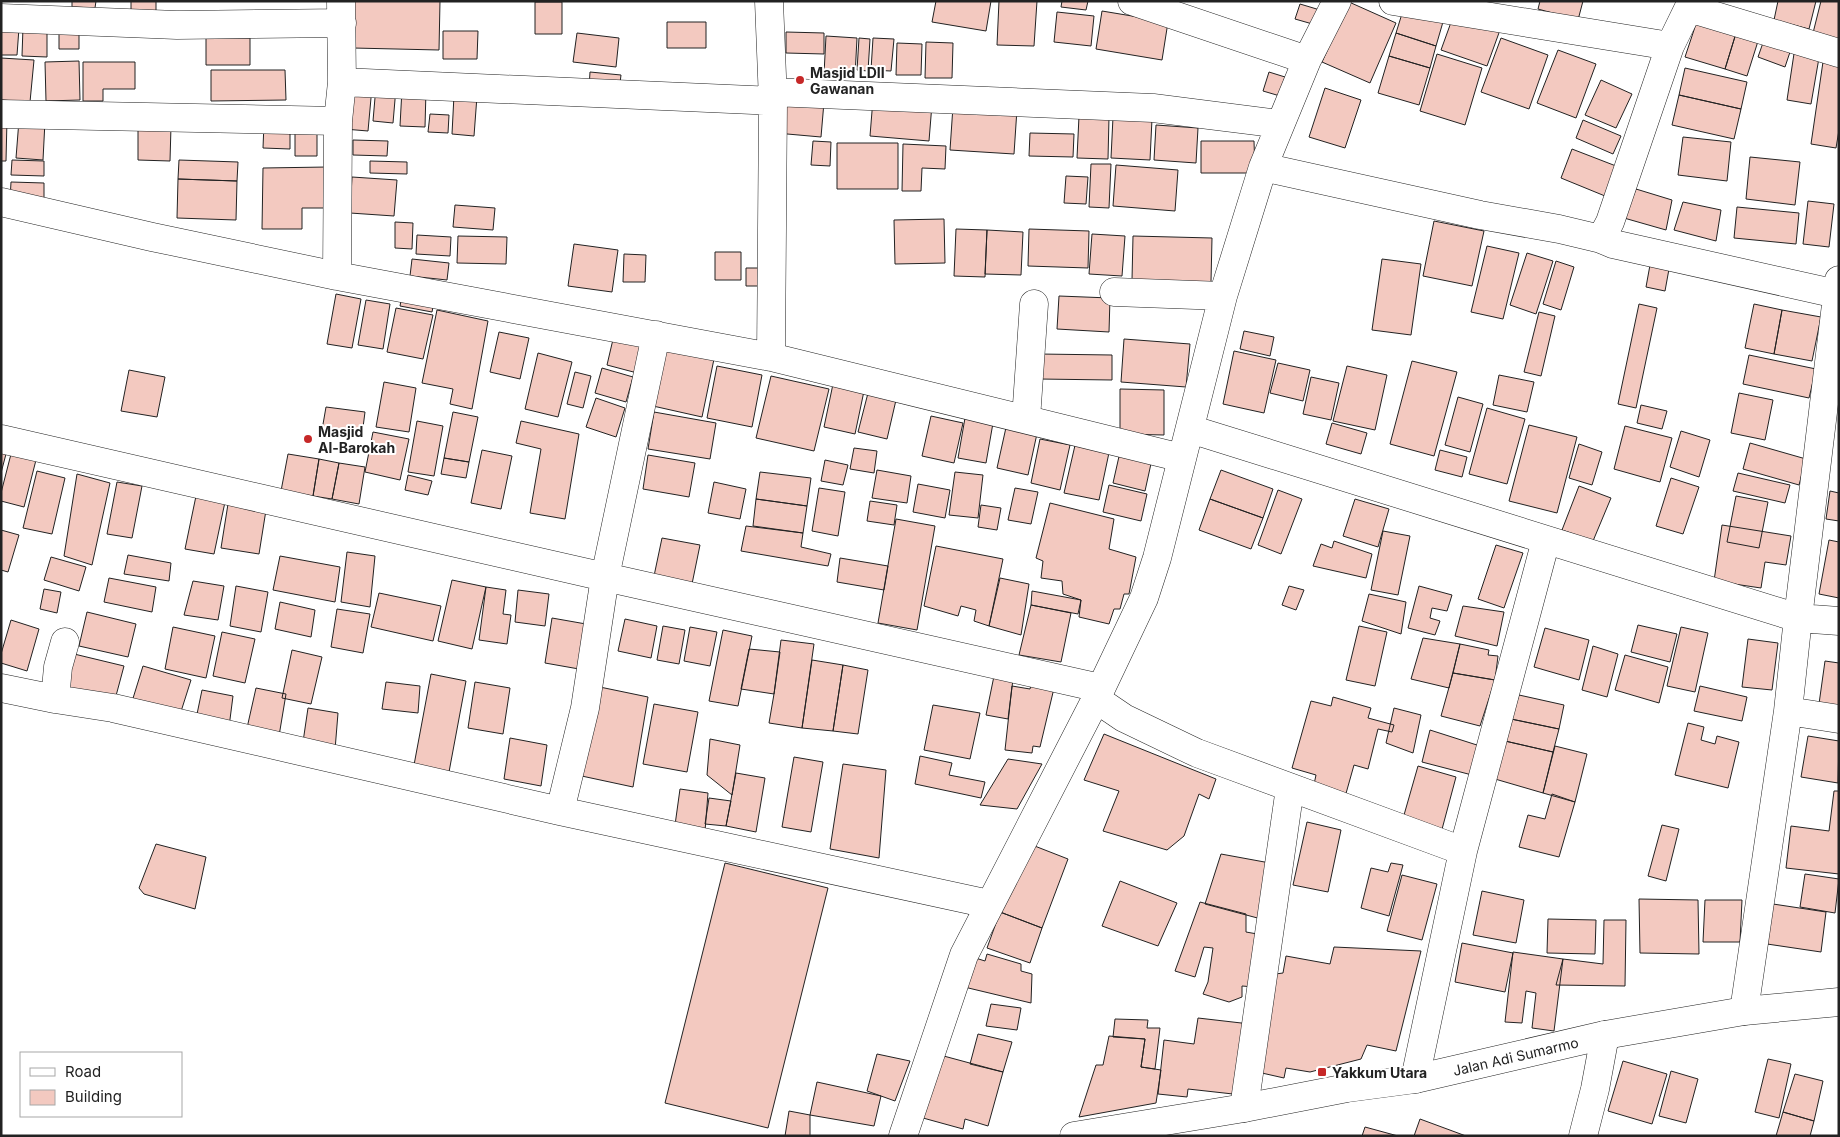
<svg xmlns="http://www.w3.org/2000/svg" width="1840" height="1137" viewBox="0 0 1840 1137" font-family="Inter,sans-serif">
<rect width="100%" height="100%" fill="#fff"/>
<path fill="#f3c9c0" stroke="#222" d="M72,1H96L95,8L72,7Z
M131,1H156V11L131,10Z
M354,1H440L439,50L353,48Z
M936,1H991L986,31L932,22Z
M999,1H1037L1034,46L997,45Z
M1062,1H1088L1086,10L1061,7Z
M1540,1H1583L1578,20L1538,9Z
M1778,1H1816L1809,29L1774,20Z
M1821,1H1839V44L1812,37Z
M535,2H562V34H535Z
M1349,2L1396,23L1370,83L1322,62Z
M1300,4L1320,10L1316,25L1295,19Z
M1405,4L1445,15L1436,46L1396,33Z
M1102,11L1168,22L1162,60L1096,49Z
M1057,12L1094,16L1091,46L1054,42Z
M1454,14L1500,30L1487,66L1441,50Z
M1698,18L1737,30L1725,69L1685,57Z
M667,22H706V48H667Z
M1,27L19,28L17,55H1Z
M23,27L47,28V57L22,56Z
M59,27H79V49H59Z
M1737,30L1759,38L1747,76L1725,69Z
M443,31H478L477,59H443Z
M786,32L824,33V54L786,53Z
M577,33L619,38L616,67L573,62Z
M1396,33L1436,46L1430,68L1389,56Z
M826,36L857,38L855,76L824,74Z
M1765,37L1792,46L1785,67L1758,57Z
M206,38H250V65H206Z
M859,38L870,39L868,71L857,70Z
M873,38L894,39L891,71L871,70Z
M1501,38L1548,55L1529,109L1481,92Z
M926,42L953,43L952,78H925Z
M897,43L922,44L921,75H896Z
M1795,47L1820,52L1811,104L1787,100Z
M1558,50L1596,64L1576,118L1537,103Z
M1437,54L1482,68L1465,125L1420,111Z
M1824,55L1839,57V130L1836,148L1811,144Z
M1389,56L1430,68L1419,105L1378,93Z
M1,58L34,60L30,102L1,100Z
M79,61L80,100L46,101L45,62Z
M83,62H135V89H103V101H83Z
M1685,68L1747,82L1741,109L1679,95Z
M211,70H285L286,100L211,101Z
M590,72L621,75L619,91L589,88Z
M1269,72L1285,77L1280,96L1263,91Z
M1601,80L1632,94L1616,128L1585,115Z
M348,85L372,87L368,131L344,129Z
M376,86L396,88L393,123L373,121Z
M1325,88L1361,100L1345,148L1309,137Z
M402,89L426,90L425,127L400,126Z
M454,95L477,96L474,136L452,134Z
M1679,95L1741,109L1734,139L1672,125Z
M779,99L824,102L821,137L776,133Z
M873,99L932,104L929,141L870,136Z
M953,106L1017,109L1014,154L950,150Z
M430,114L449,115L448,133L428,132Z
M1079,116L1109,117L1108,159L1077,158Z
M1113,117L1152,119L1150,160L1111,158Z
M1,119H7L6,161H1Z
M19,120L45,121L43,160L16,158Z
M1583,120L1621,136L1613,154L1576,138Z
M264,123H290V149L263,148Z
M138,125L171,126L170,161L138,160Z
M1156,125L1198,128L1196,163L1154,160Z
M295,127H317V156H295Z
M1030,133L1074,134L1073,157L1029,156Z
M1683,137L1731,142L1727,181L1678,175Z
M353,140L388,141L387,156L353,155Z
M813,141L831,142L830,166L811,165Z
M1201,141H1254L1255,173H1201Z
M837,143H898V189H837Z
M903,144L946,146L945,169L922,168L921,191H902Z
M1572,149L1616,166L1605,196L1561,178Z
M1750,157L1800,162L1795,205L1746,199Z
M12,160L44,161V176L11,175Z
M179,160L238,162L237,181L178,179Z
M370,161L407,162V174L370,173Z
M1091,164H1111L1109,208L1089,207Z
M1116,165L1178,170L1175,211L1113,206Z
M327,167V208H302V229H262L263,168Z
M1066,176L1088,177L1086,204L1064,203Z
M352,177L397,180L394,216L350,213Z
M178,179L237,181L236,220L177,218Z
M11,182L44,183V201L10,200Z
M1636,189L1672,200L1666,230L1624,218Z
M1808,201L1834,204L1829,247L1803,244Z
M1683,202L1721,210L1716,241L1674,230Z
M455,205L495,208L493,230L453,227Z
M1737,207L1799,213L1796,244L1734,238Z
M944,219L945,263L895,264L894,220Z
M1434,221L1484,231L1472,286L1423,276Z
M395,222L413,223L412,249L395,248Z
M956,229L987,230L985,277L954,276Z
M1029,229L1089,231L1088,268L1028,266Z
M987,230L1023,232L1021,275L985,274Z
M1092,234L1125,236L1122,276L1089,274Z
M417,235L451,237L450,256L416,254Z
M458,236L507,237L506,264L457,263Z
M1133,236L1212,238L1211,282L1132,280Z
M574,244L618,250L612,292L568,286Z
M1487,246L1519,253L1503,319L1471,312Z
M715,252H741V280H715Z
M1527,253L1553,261L1536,314L1510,305Z
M624,254L646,255L645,282H623Z
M412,259L449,263L447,280L410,276Z
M1382,259L1421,264L1411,335L1372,330Z
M1556,261L1574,267L1561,310L1543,304Z
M1650,265L1669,269L1665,291L1646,287Z
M746,268H766V286H746Z
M403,290L435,296L432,312L400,306Z
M336,294L361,299L352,348L327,344Z
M1059,296L1110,298L1109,332L1057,329Z
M366,300L390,304L383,349L358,345Z
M1639,304L1657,308L1636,408L1618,404Z
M1754,304L1782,310L1774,354L1745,348Z
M396,308L433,315L423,359L387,352Z
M437,310L488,321L472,409L450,404L453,389L422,383Z
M1782,310L1821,317L1812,361L1774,354Z
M1539,312L1555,316L1541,376L1524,372Z
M1244,331L1274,337L1270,356L1240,349Z
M499,332L529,338L520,379L490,372Z
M614,335L649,344L641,374L607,365Z
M1124,339L1190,344L1186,387L1121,382Z
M665,348L714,359L702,417L653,406Z
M1234,351L1276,360L1264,413L1223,404Z
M538,353L572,362L558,417L525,409Z
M1039,354L1112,355V380L1039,379Z
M1749,355L1816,369L1809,398L1743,384Z
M1412,361L1457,372L1434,456L1390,444Z
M1278,363L1310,370L1303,401L1270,393Z
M717,366L762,375L752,427L707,418Z
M1347,366L1387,375L1375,430L1333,421Z
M602,368L633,377L626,402L595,393Z
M129,370L165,377L157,417L121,411Z
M575,372L591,376L583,408L567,404Z
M1499,375L1534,382L1527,412L1493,405Z
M771,376L829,389L814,451L756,438Z
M1311,377L1339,383L1331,420L1303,414Z
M384,382L416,388L409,432L376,427Z
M833,384L864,391L855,434L824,427Z
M1120,389L1164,390V435L1120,434Z
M868,393L896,400L887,439L858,432Z
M1739,393L1773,400L1765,440L1731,433Z
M1458,397L1483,404L1470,452L1445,445Z
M596,398L625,408L616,437L586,427Z
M1641,405L1667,411L1662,429L1637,423Z
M326,407L365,412L362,435L322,430Z
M1487,408L1525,419L1507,484L1469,474Z
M453,412L478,417L469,462L444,458Z
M654,412L716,423L710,459L648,449Z
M931,416L963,423L954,463L922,456Z
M965,418L993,423L986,463L958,458Z
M417,421L443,426L434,476L408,472Z
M521,421L579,434L565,519L530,513L541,449L516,443Z
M1007,423L1038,429L1028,475L997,468Z
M1332,423L1367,433L1361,454L1326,444Z
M1529,425L1577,437L1557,513L1509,501Z
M1625,426L1672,438L1660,482L1614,469Z
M1681,431L1710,440L1699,477L1670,467Z
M373,432L409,439L400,480L365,472Z
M1040,439L1070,445L1060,490L1031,483Z
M1076,441L1110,448L1099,500L1064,493Z
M1750,443L1806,459L1799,485L1743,469Z
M1579,444L1602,452L1592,485L1569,478Z
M854,448L877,451L874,473L850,469Z
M482,450L512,456L501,509L471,503Z
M1440,450L1467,457L1462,477L1435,470Z
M1120,452L1152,459L1145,491L1113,483Z
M1,453L6,454L1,473Z
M11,454L36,460L24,507L1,501V493Z
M288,454L319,459L313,496L281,491Z
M648,455L695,463L689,497L643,489Z
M444,458L469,462L466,478L441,474Z
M319,459L339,463L332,499L313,496Z
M825,460L848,465L843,485L821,481Z
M339,463L365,467L359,504L332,499Z
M877,470L911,476L907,503L872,498Z
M1221,470L1273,489L1263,518L1210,499Z
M37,471L65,478L52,534L23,528Z
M760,472L811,478L807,506L756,499Z
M955,472L983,475L978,518L949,515Z
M1738,473L1790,485L1785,503L1733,491Z
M77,474L110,483L92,565L64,556Z
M408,475L432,481L428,495L405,490Z
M1671,478L1699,487L1683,534L1656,526Z
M117,482L142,486L132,538L107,534Z
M714,482L746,489L740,519L708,513Z
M918,484L950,490L945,518L913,512Z
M1109,485L1147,494L1141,521L1103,512Z
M1579,486L1611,498L1593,541L1562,530Z
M819,488L845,492L838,536L812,531Z
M1015,488L1038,492L1031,524L1008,520Z
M1278,490L1302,499L1281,554L1258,545Z
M1830,491L1839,493V521L1826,519Z
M196,496L225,502L214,554L185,549Z
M1736,496L1768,502L1759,548L1727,542Z
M756,499L807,506L803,533L753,526Z
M1210,499L1263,518L1251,549L1199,530Z
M1355,499L1389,509L1378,547L1343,536Z
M870,501L897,505L894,525L867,521Z
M1050,503L1114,519L1109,549L1136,557L1129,594H1124L1120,609H1114L1109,624L1079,617L1081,600L1063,594L1062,581L1041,578L1043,561L1036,558Z
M228,504L266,510L259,554L221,548Z
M981,505L1001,508L997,530L978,527Z
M896,519L935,526L917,630L878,623Z
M1722,525L1791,536L1786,565L1765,562L1761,588L1714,581Z
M746,526L803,533L801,547L831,554L828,566L741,551Z
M1,530L19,535L8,572L1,570Z
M1383,531L1410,536L1398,595L1371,590Z
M662,538L700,545L692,584L654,576Z
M1829,540L1839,542V598L1819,594Z
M1334,541L1372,554L1366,578L1313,566L1321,544L1332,548Z
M1496,545L1523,553L1504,608L1478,599Z
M936,546L1003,559L989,626L974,621L976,610L961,606L958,616L924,606Z
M347,552L375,556L370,607L341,602Z
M128,555L171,563L169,581L124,574Z
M280,556L340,567L335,602L273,590Z
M51,557L86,567L79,591L44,580Z
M840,558L888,566L884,590L837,582Z
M109,578L156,587L152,612L104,602Z
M1000,578L1029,584L1021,635L989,626Z
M452,580L486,587L472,649L438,641Z
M193,581L224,586L218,620L184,615Z
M236,586L268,592L261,632L230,626Z
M1289,586L1304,590L1296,610L1282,605Z
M1419,586L1452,595L1447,611L1432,608L1430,618L1440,621L1435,635L1408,628Z
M486,587L506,590L503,614L511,615L507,644L479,640Z
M44,589L61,592L57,613L40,609Z
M518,590L549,594L545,626L515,622Z
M1032,591L1081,600L1078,614L1031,605Z
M379,593L441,606L433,641L371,627Z
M1369,594L1406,602L1401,634L1362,621Z
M280,602L315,610L311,637L275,629Z
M1031,605L1071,613L1061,662L1019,655Z
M1463,606L1504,612L1497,646L1455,636Z
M337,609L370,614L363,653L331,647Z
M87,612L136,624L128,657L79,646Z
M552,618L586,624L579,669L545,663Z
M625,619L657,626L651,658L618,651Z
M11,620L39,629L27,671L1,663V654Z
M1638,625L1677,634L1670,662L1631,652Z
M663,626L685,630L679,664L657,660Z
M1359,626L1387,632L1375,686L1346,680Z
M173,627L215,636L206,678L165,669Z
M690,627L717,632L710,666L684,661Z
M1681,627L1708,633L1695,692L1667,686Z
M1545,628L1589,640L1579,680L1534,667Z
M723,630L752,636L738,706L709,701Z
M222,632L255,639L245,683L213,676Z
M1423,638L1460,644L1449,688L1411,679Z
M1748,639L1778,643L1772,690L1742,687Z
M781,640L814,644L802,728L769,723L774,694Z
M1460,644L1489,650L1488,655L1498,656L1495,680L1453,673Z
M1593,646L1618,654L1607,697L1582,690Z
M749,649L780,652L774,694L741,689Z
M292,650L322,657L311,704L282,698Z
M70,653L124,666L113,707L59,694Z
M1625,655L1668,667L1659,703L1615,690Z
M812,660L843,665L833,731L802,728Z
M1825,661L1839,663V714L1818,711Z
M843,665L868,670L858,734L833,731Z
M143,666L191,680L178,721L130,708Z
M1453,673L1495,680L1480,726L1441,716Z
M431,674L466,681L449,772L414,765Z
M994,676L1013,679L1008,719L986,715Z
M1032,680L1055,684L1040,747L1033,746L1032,753L1005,750L1012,686L1030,689Z
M386,682L420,686L418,713L382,709Z
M475,682L510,688L503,734L468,728Z
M595,686L648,697L633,787L577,775Z
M1700,686L1747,697L1742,721L1694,711Z
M256,688L286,694L279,736L247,728Z
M202,690L233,696L229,727L196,719Z
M1519,695L1564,705L1559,729L1511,719Z
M1333,697L1371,708L1368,718L1394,725L1392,732L1378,729L1368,769L1354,765L1345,797L1313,789L1316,775L1292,768L1311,701L1331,706Z
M654,704L698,712L687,772L643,764Z
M933,705L980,713L970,759L924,750Z
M308,708L338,713L335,750L303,742Z
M1394,708L1421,715L1413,753L1386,743Z
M1511,719L1559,729L1553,752L1505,741Z
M1688,723L1704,727L1701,740L1715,744L1717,736L1739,742L1728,788L1675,775Z
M1430,730L1480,746L1472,775L1422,762Z
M1104,734L1216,779L1209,799L1199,794L1184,836L1167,850L1103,831L1119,791L1084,780Z
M1808,736L1839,741L1838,783L1801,777Z
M510,738L547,745L541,786L504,779Z
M710,739L740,745L732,795L707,775Z
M1505,741L1553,752L1543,793L1495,779Z
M1555,746L1587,754L1575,802L1543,793Z
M920,756L952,763L949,775L985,782L981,798L915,784Z
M794,757L823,762L811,832L782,827Z
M1008,759L1042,764L1017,809L980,805Z
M843,764L886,770L879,858L830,849Z
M1418,766L1456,777L1441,833L1402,822Z
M736,773L765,778L756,832L726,826Z
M680,789L708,793L705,831L675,825Z
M1834,791H1839V874L1786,868L1791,826L1829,831Z
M1552,794L1575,802L1559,857L1519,847L1528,815L1545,819Z
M709,798L731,801L726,826L705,824Z
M1307,822L1341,830L1328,892L1293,885Z
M1662,825L1679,829L1666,881L1648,876Z
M1027,843L1068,859L1042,928L1000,912Z
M156,844L206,857L195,909L144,894L139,888Z
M1221,854L1270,863L1265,920L1205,904Z
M725,863L828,888L768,1128L665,1103Z
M1391,863L1403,865L1389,916L1361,908L1371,868L1388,872Z
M1805,874L1839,879L1835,913L1800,907Z
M1402,875L1437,884L1422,940L1387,931Z
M1120,881L1177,903L1158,946L1102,926Z
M1482,891L1524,900L1516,943L1473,935Z
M1639,899L1698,900L1699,954L1640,953Z
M1705,900H1742L1740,942H1703Z
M1200,902L1246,914V932L1263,935L1255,987L1242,986V997L1229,1002L1203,994L1208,982L1213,948L1204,947L1195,977L1175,971Z
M1773,904L1826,912L1821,952L1767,944Z
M1000,912L1042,928L1030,963L987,948Z
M1548,919L1596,920L1595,954L1547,953Z
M1604,920H1626L1625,986L1556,985L1563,959L1603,964Z
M1462,943L1513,953L1505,992L1455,982Z
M1334,947L1421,951L1396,1051L1367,1045L1361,1059L1310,1072L1286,1068L1284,1078L1253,1071L1268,975L1283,973L1286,956L1330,964Z
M1513,952L1563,959L1554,1031L1532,1028L1536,993L1526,991L1522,1023L1505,1022Z
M987,954L1021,964V971L1032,974L1031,1003L960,986L969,956L985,961Z
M991,1004L1021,1008L1017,1030L986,1026Z
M1198,1018L1250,1024L1242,1095L1188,1089L1187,1097L1158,1094L1164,1040L1194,1044Z
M1115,1019L1148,1020L1147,1028H1160L1155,1069L1141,1067L1145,1039L1113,1037Z
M978,1034L1012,1042L1003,1072L970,1064Z
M1109,1036L1145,1039L1141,1067L1161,1070L1156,1103L1079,1117L1096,1065H1103Z
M877,1054L910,1061L895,1101L867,1091Z
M940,1055L1003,1072L988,1126L965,1119L963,1129L923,1118Z
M1768,1059L1791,1064L1779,1118L1755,1112Z
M1623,1061L1667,1074L1652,1124L1608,1111Z
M1671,1071L1698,1079L1686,1123L1659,1116Z
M1795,1074L1823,1081L1814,1121L1783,1112Z
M817,1082L881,1096L874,1126L810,1115Z
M789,1111L810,1115V1136H785Z
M1783,1112L1814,1121L1810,1136H1776Z
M1420,1119L1466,1136H1414Z
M1365,1127L1398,1136H1362Z"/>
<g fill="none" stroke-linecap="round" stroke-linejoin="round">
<g stroke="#222" stroke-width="29">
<path id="minor" d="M769,1L773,101L771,357
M1132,1L1307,60
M1393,1L1670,46
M1689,8L1839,53
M1,18L177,25L342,23
M342,82L773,101
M772,92L1153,108L1280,124
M1,114L338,121
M1263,167L1480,215L1559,229L1601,239L1610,222L1670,46L1692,1
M1,202L152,237L337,276L771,357L1182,458
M1601,239L1613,244L1837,294
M337,276L338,121L342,82L341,1
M1114,292L1223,296
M1026,419L1034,304
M1190,429L1798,618L1839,621
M1,439L605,577L1100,688
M1,688L55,699L113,708L560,811L989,904
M55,699L58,667L65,642
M1096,699L1124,718L1197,753L1463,851
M1788,711L1839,719
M560,811L585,708L605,577L656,335
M1744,1011L1788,711L1798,618L1839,280
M1415,1079L1463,851L1546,540
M1244,1108L1290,788
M903,1136L964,955L1096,699L1144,598L1157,558L1223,296L1263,167L1307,60L1337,1
M1583,1136L1595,1089L1605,1035"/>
</g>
<g stroke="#222" stroke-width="29">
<g id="major">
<path id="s1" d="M1074,1136L1244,1108L1347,1088L1415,1079L1605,1035L1744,1011L1839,1002"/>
</g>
</g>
<use href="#minor" stroke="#fff" stroke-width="28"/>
<use href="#major" stroke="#fff" stroke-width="28"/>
</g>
<g fill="#c62828" stroke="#fff" stroke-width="2">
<circle cx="800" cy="80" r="5"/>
<circle cx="308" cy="439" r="5"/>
<rect x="1317" y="1067" width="10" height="10" rx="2.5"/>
</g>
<g text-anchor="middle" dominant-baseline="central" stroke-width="4" stroke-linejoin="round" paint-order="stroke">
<g font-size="14" font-weight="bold" fill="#222" stroke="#fff" text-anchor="start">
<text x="810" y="72">Masjid LDII<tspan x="810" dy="16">Gawanan</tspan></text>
<text x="318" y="431">Masjid<tspan x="318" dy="16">Al-Barokah</tspan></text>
<text x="1332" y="1072">Yakkum Utara</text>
</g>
<g font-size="14" fill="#222" stroke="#fff">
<text stroke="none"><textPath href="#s1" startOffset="449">Jalan Adi Sumarmo</textPath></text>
</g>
</g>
<rect width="1840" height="1137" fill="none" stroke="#222222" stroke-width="5"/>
<rect x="20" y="1052" width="162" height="65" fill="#ffffff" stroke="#a7a7a7"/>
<rect x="30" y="1068" width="25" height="8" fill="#ffffff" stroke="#a7a7a7"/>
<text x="65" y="1077" font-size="15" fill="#222222">Road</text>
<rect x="30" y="1090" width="25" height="15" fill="#f3c9c0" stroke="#a7a7a7"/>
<text x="65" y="1102" font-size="15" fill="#222222">Building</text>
</svg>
